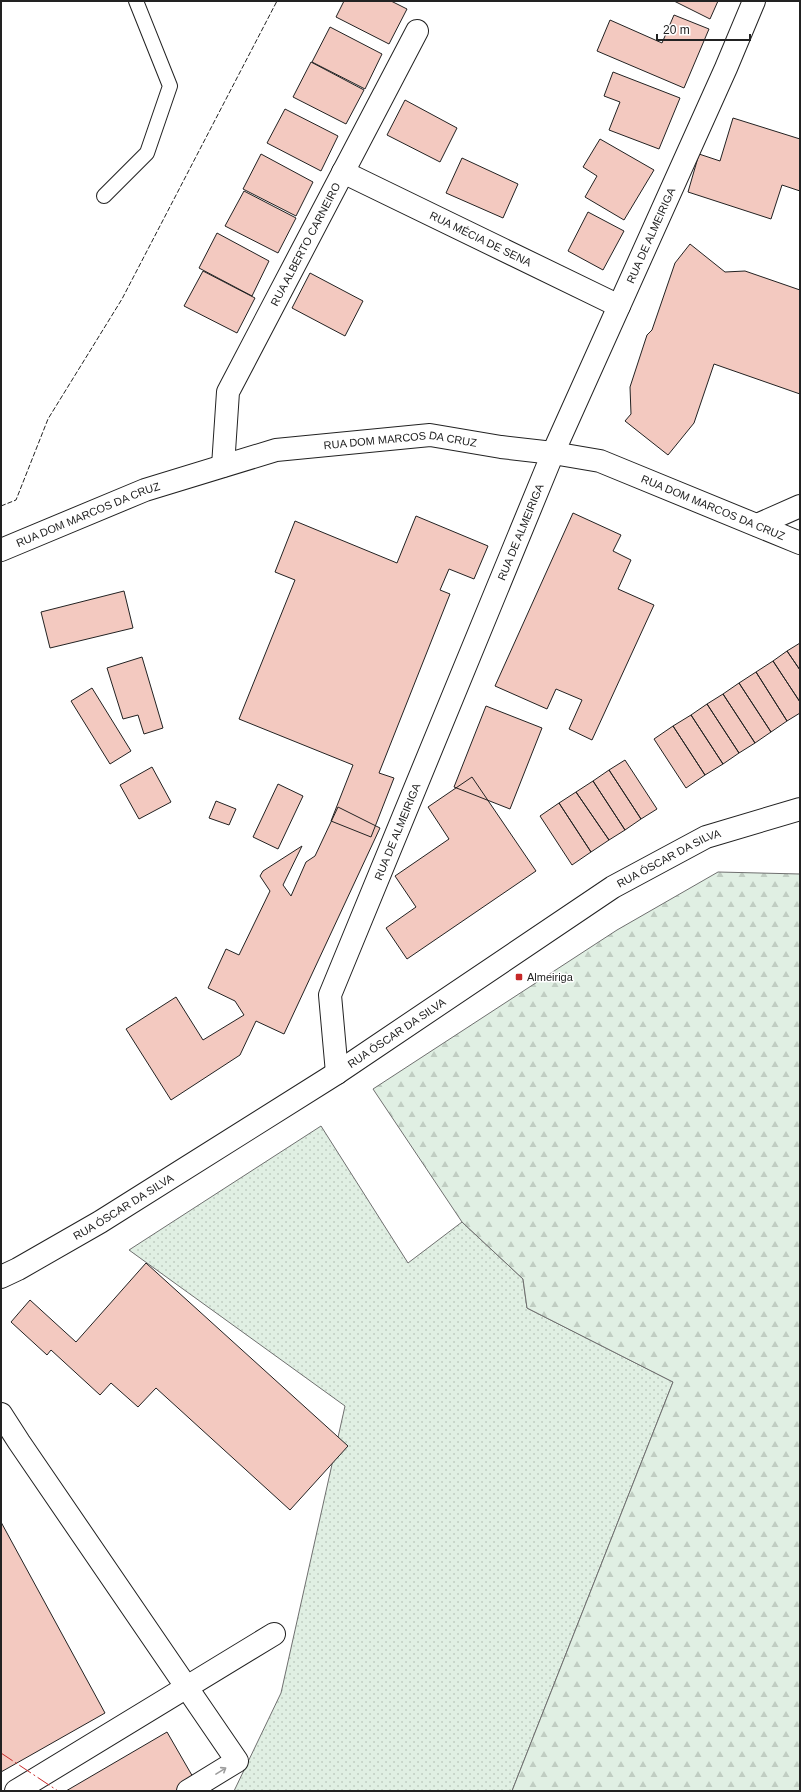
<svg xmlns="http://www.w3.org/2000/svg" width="801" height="1792" viewBox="0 0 801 1792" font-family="Helvetica,sans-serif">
<defs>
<pattern id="grass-dots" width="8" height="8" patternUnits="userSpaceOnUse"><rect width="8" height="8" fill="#e0efe3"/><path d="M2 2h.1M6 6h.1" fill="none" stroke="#c0cdc2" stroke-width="1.8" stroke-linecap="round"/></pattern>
<pattern id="forest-firs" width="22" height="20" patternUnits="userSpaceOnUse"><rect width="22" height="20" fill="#e0efe3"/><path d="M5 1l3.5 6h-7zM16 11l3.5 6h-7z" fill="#c0cdc2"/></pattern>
</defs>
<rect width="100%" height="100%" fill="#fff"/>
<path fill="url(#grass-dots)" stroke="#6f6f6f" d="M321,1126L408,1263L462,1222L523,1279L527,1308L673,1382L512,1791H234L281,1693L345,1406L129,1250Z"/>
<path fill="url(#forest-firs)" stroke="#6f6f6f" d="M718,872L800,874V1791H512L673,1382L527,1308L523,1279L462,1222L373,1089L617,930Z"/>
<path fill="#f3c9c0" stroke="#222" d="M344,1H391L407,9L389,44L336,17Z
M674,1H718L710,19Z
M674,15L709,29L684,88L597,51L610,20L662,43Z
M330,27L382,54L365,89L312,62Z
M311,62L364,90L346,124L293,97Z
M613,72L680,98L659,149L609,130L620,102L604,96Z
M405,100L457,128L440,162L387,135Z
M285,109L338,136L321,171L267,143Z
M733,118L800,139V191L782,185L771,219L688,192L699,154L720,161Z
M600,139L654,170L624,220L585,197L597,176L583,167Z
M261,154L313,182L296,216L243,189Z
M462,158L518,184L503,218L446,193Z
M244,191L296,218L278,253L225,226Z
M588,212L624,231L603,270L568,251Z
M217,233L269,261L252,296L199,268Z
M690,244L725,272L745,271L800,290V394L714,364L694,423L668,455L625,421L631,414L630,387L647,335L652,330L675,263Z
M203,271L255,298L237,333L184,306Z
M310,273L363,301L345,336L292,308Z
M573,513L621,535L613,551L631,560L618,589L654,605L592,740L569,729L582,700L556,689L547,709L495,686Z
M416,516L488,546L474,579L449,569L440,590L450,594L379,773L394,778L371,837L331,821L353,765L239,719L295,580L275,572L295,521L397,563Z
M124,591L133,628L50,648L41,612Z
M800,643V670L787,651Z
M787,651L800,670V702L773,661Z
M142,657L163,728L144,734L138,715L123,719L107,668Z
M773,661L800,702V713L787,721L756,672Z
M756,672L787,721L771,732L739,683Z
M739,683L771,732L755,743L723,694Z
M92,688L131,751L110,764L71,701Z
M723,694L755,743L739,753L707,704Z
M707,704L739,753L723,764L691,715Z
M486,706L542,728L510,809L454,787Z
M691,715L723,764L705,775L673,726Z
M673,726L705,775L686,788L654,739Z
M625,760L657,809L641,819L609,770Z
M152,767L171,802L139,819L120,785Z
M609,770L641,819L625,830L593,781Z
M472,777L536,871L407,959L386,928L416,907L395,876L449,839L428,807Z
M593,781L625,830L609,840L576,792Z
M278,784L303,796L278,849L253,837Z
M576,792L609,840L591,852L559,803Z
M216,801L236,809L229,825L209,818Z
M559,803L591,852L572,865L540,816Z
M338,807L380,828L284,1034L256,1021L240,1055L171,1100L126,1029L176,997L203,1040L244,1015L235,1001L208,988L226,949L239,955L270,891L260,876L263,871L302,846L283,885L291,896L306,862L315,856Z
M146,1263L348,1446L290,1510L156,1388L138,1407L111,1383L100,1395L51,1350L47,1355L11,1322L30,1300L76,1342Z
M1,1522L105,1713L1,1772Z
M167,1732L201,1791H66Z"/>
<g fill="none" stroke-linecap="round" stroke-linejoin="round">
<g stroke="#222" stroke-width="16">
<path id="lane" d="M104,196L147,153L170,86L136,1"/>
</g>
<g stroke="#222" stroke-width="24">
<g id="street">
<path id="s1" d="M343,172L619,306"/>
<path id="s2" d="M223,466L228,392L417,31"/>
<path d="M757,525L800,506"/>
<path id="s3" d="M337,1073L330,995L553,453L726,68L754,1"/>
<path d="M1,1414L19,1442L237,1761L188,1791"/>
<path d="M16,1791L274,1634"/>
</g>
</g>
<g stroke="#222" stroke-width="24">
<g id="secondary">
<path id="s4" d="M1,550L145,490L276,450L430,435L501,447L553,453L600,461L800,543"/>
</g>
</g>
<g stroke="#222" stroke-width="24">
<g id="primary">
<path id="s5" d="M1,1277L18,1269L100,1222L337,1073L613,887L706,837L800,809"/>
</g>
</g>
<use href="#lane" stroke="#fff" stroke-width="14"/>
<use href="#street" stroke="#fff" stroke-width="22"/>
<use href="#secondary" stroke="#fff" stroke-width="22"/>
<use href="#primary" stroke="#fff" stroke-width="22"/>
<path stroke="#222" stroke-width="1" stroke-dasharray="5 2" stroke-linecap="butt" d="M1,506L16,500L48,419L122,299L277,1"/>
<path stroke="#c62828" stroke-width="1" stroke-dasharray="14 3 2 3" stroke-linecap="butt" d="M1,1753L58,1791"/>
</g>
<defs><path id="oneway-shaft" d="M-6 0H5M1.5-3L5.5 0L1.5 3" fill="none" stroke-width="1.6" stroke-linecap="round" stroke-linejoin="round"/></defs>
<use stroke="#9c9c9c" href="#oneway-shaft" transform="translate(221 1771) rotate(-32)"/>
<rect fill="#c62828" stroke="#fff" stroke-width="1.5" x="515" y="973" width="8" height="8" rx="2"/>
<g text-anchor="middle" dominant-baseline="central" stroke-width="3" stroke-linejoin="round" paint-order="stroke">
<g font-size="11" fill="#222" stroke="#fff">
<text stroke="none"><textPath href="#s3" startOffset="903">RUA DE ALMEIRIGA</textPath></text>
<text stroke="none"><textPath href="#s1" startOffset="153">RUA MÉCIA DE SENA</textPath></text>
<text stroke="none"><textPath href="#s2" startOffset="241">RUA ALBERTO CARNEIRO</textPath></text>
<text stroke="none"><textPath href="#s4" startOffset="418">RUA DOM MARCOS DA CRUZ</textPath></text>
<text stroke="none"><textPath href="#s4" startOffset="742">RUA DOM MARCOS DA CRUZ</textPath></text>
<text stroke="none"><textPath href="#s4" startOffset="94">RUA DOM MARCOS DA CRUZ</textPath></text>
<text stroke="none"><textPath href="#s3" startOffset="579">RUA DE ALMEIRIGA</textPath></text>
<text stroke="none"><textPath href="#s3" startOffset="255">RUA DE ALMEIRIGA</textPath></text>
<text stroke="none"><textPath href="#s5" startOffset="789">RUA ÓSCAR DA SILVA</textPath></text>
<text stroke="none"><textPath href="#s5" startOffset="465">RUA ÓSCAR DA SILVA</textPath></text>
<text stroke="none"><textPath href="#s5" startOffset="141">RUA ÓSCAR DA SILVA</textPath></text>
</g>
<g font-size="11" fill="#222" stroke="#fff" text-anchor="start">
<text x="527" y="977">Almeiriga</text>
</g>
</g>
<rect width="801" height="1792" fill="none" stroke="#222222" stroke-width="4"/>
<path d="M657 34v6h93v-6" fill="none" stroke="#222222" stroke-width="2"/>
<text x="663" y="34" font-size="12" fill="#222222" stroke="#ffffff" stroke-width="3" paint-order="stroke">20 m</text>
</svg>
